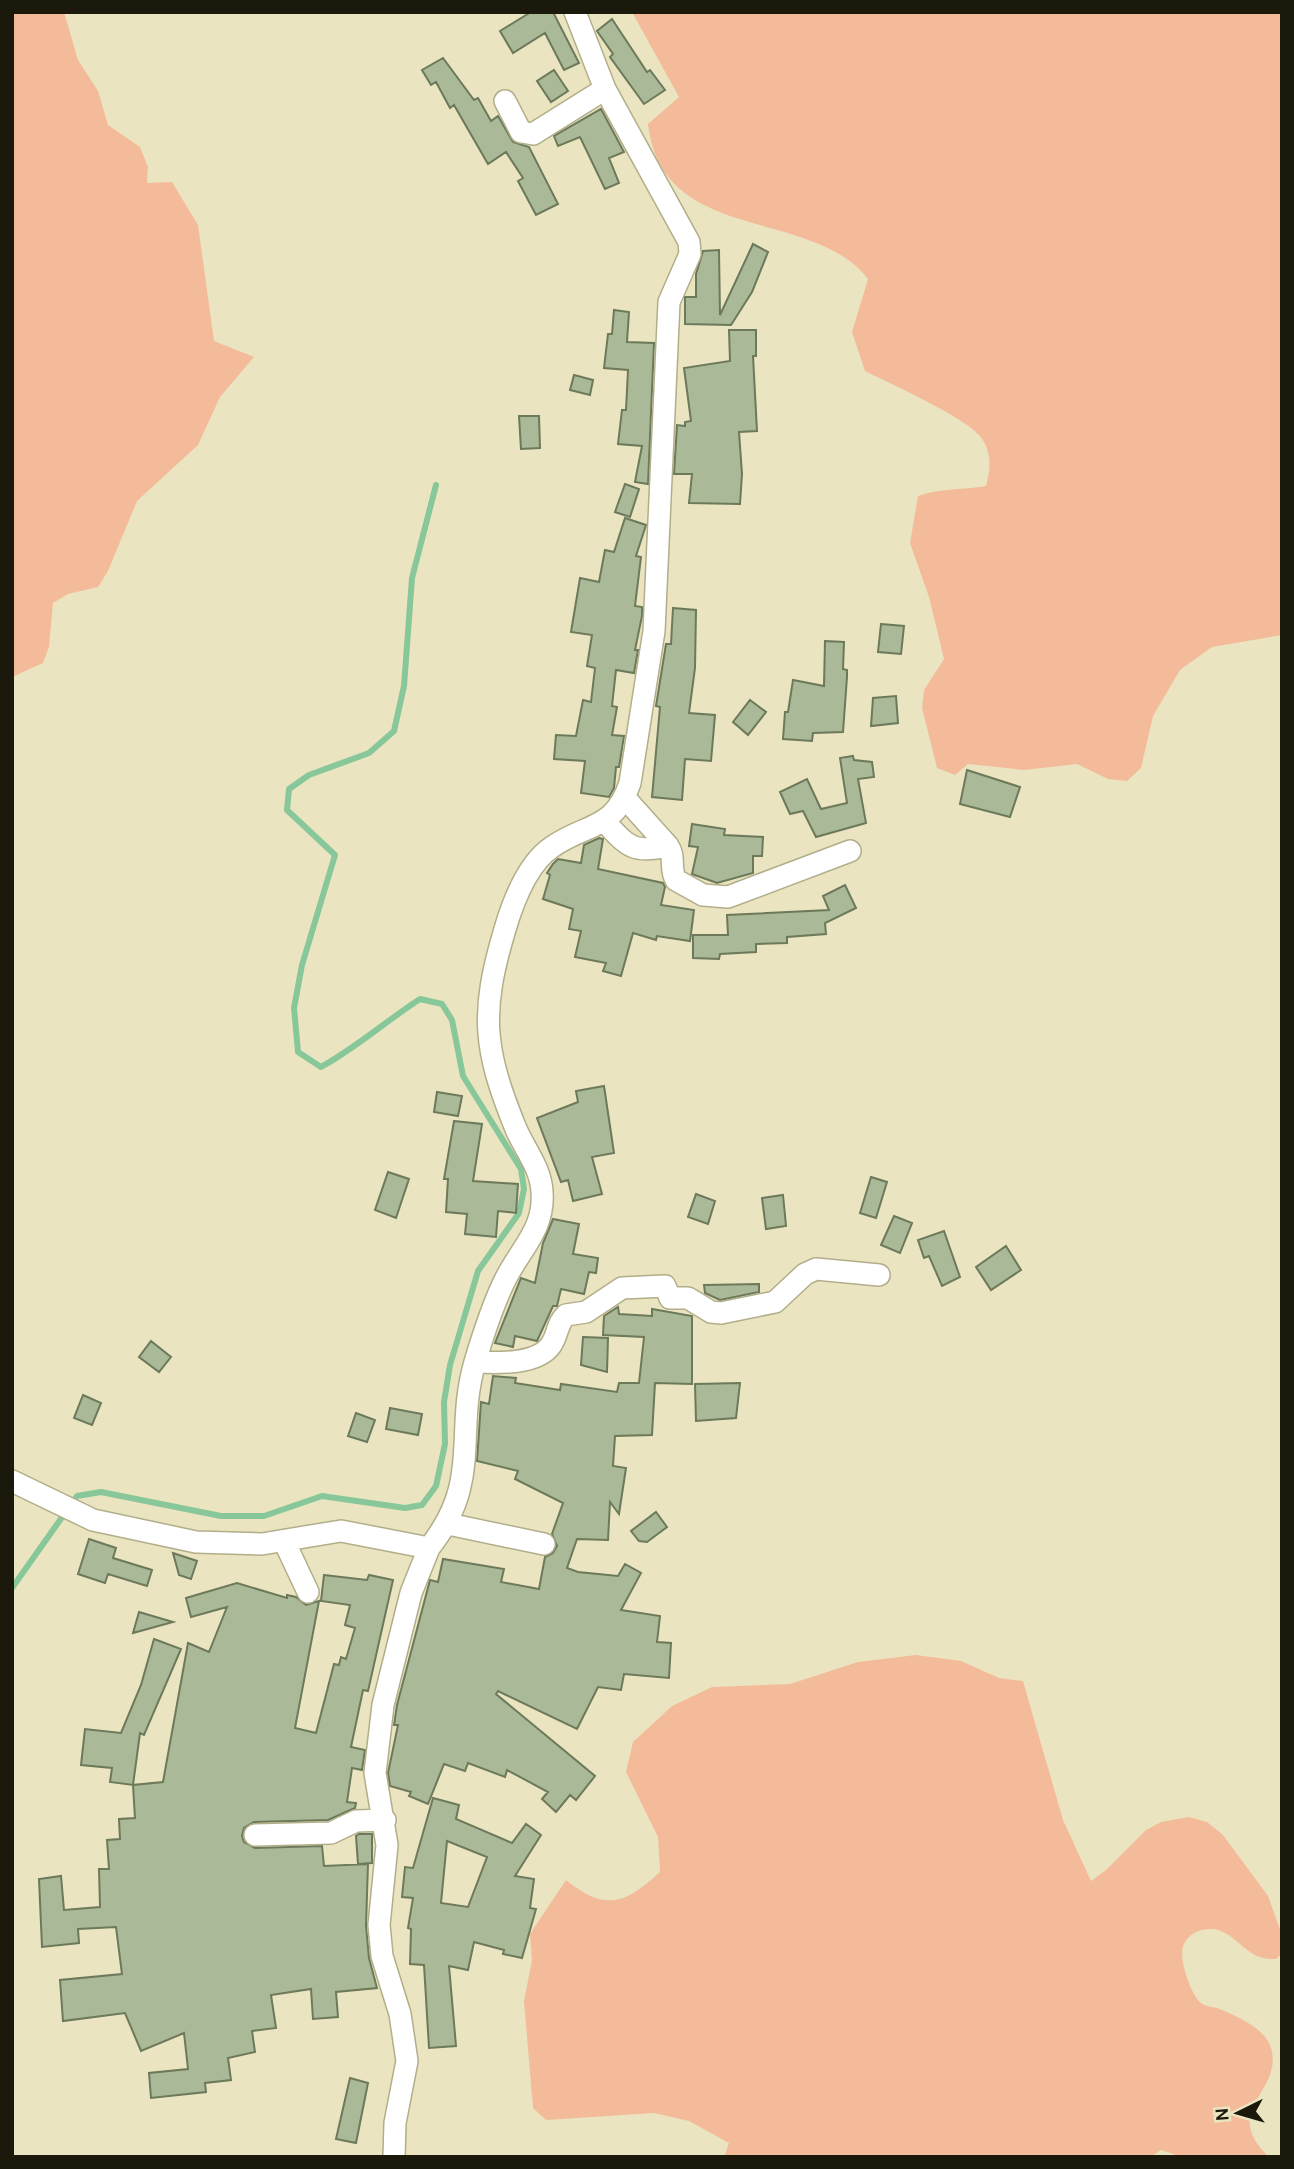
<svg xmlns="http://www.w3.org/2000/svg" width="1294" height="2169" viewBox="0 0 1294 2169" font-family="Karla,sans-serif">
<rect width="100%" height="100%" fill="#eae5c0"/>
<path fill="#f4bb9b" d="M12,12H64L78,60L98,91L108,125L140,147L148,167L147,183L172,182L198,225L214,341L254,357L220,397L198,445L137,501L108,571L98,587L68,594L53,603L49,647L43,663L12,677Z
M632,12H1282V635L1212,647L1180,670L1153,716L1141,768L1127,781L1108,779L1077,764L1024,770L968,764L955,775L937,768L922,708L924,690L944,659L929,597L910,543L918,496C939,488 963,490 986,486C991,468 992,450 979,435C962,416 891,384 865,371L852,332L868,279C812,206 662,246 648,124L679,97Z
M916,1655L961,1661L999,1678L1023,1681L1063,1820L1091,1881L1106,1870L1146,1830L1161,1822L1189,1817L1207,1822L1223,1835L1268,1896L1282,1935V1954L1276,1959C1271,1959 1265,1959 1260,1957C1243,1952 1230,1928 1210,1929C1199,1929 1189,1934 1184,1944C1177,1956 1191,1995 1201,2003C1205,2006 1212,2007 1217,2008C1234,2015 1266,2028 1271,2048C1284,2092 1219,2110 1269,2157H1182L1161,2150L1150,2157H724L729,2143L689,2121L654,2113L546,2120L533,2108L524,2001L532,1960L530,1934L566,1880C605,1912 625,1904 660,1872L658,1837L626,1772L633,1742L672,1706L712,1687L790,1684L858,1662Z"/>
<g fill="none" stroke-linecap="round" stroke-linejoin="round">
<path stroke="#88c799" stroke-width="6" d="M12,1588L77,1496L101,1492L221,1516H264L322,1496L405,1508L422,1505L436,1486L445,1444L444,1402L450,1365L478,1271L519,1213L524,1189L521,1169L463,1076L452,1020L442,1004L420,999C386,1021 357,1047 321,1067L298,1052L294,1008L302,965L335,855L287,810L289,789L309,775L369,753L394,731L404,686L412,578L436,485"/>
</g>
<path fill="#aab998" stroke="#6c795a" stroke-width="2" fill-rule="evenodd" d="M531,12H553L579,63L564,70L545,33L513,53L500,31Z
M612,19L647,72L650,70L665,90L644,104L610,57L613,54L597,31Z
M443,58L474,100L478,98L491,121L498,116L513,142L529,147L558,204L536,215L518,181L523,178L506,152L488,164L454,105L450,108L436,82L431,85L422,70Z
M554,70L568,91L551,102L537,81Z
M601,109L624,152L609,158L619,183L605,189L580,137L558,146L554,136Z
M753,244L768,252L752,292L731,325L685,324V297H696V274L703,251L719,250L720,315Z
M614,310L629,312L627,342L654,343L648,484L635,482L642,446L618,444L622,410H626L628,370L604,368L608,334H612Z
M729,330H756V356H753L757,431L739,432L742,474L740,504L689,503L692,474H674L677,425L685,426V422L691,421L684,368L730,361Z
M574,375L593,380L590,395L570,390Z
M519,416H539L540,448L521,449Z
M625,484L639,489L630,517L615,512Z
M625,518L646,525L636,556L641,557L635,606L642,607V616L635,650H638L634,673L616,670L612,706L617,707L612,735L624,736L619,767H616L614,788L609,797L581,793L585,761L554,759L556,735L576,736L583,700L591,702L595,668L587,666L592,635L571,632L580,578L599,582L605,550L614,552Z
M673,608L696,610L695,668L689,713L715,715L711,761L685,759L682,800L652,797L660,707L656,706L666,644H671Z
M881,624L904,626L901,654L878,652Z
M825,641L844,642L843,669L847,670V677L843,732L813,733L812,741L783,739L785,712H788L793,680L824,686Z
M896,696L898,723L871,726L873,698Z
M750,700L766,712L748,735L733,722Z
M853,756L854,760L872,762L874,777L858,779L866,823L816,837L803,811L790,814L780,792L807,779L821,809L847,803L840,758Z
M967,770L1020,787L1010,817L960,804Z
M692,824L725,829L724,835L763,837L762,856H753V873L717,883L692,874L698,847L689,846Z
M599,838L603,839L598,869L663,883L665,887L661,905L694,910L690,941L657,936L656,940L633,933L621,976L603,971L606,963L575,957L581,931L569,929L573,909L543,899L550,875L547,873L553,864L558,859L581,863L584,845Z
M845,885L856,908L825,923L826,934L787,937V943L756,944V952L720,954L719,959L693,958V935H728L727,915L829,910L823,896Z
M604,1086L614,1153L592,1157L602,1194L573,1201L568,1180L561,1182L537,1118L578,1102L576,1091Z
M437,1092L462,1096L458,1116L434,1112Z
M454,1121L482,1124L473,1181L518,1184L516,1213L498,1211L496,1237L465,1234L467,1214L446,1212L448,1179H444Z
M388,1172L409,1179L396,1218L375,1210Z
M871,1177L887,1182L876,1218L860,1213Z
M696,1194L715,1201L708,1224L688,1217Z
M783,1195L786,1226L766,1229L762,1198Z
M894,1216L912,1223L900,1253L881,1245Z
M553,1219L579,1224L573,1254L598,1258L596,1273L589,1272L584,1294L561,1289L557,1306H553L537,1341L515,1336L513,1347L495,1343L521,1278L535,1283L543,1243Z
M944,1231L960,1277L942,1286L929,1256L924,1258L918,1240Z
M1006,1246L1021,1270L991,1290L976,1267Z
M759,1284V1292L720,1300L705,1293L704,1285Z
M618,1307L619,1314L652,1316V1309L692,1316V1384L655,1383L652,1435L615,1436L613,1466L626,1468L619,1514L610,1502L608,1540L577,1539L567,1568L578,1572L618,1576L625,1564L641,1573L621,1610L660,1616L657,1642L671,1643L669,1678L624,1674L621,1690L598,1687L577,1729L498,1691L496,1694L595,1776L576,1800L570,1795L556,1812L542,1799L548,1792L507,1770L505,1777L468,1763L465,1771L444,1764L428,1804L409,1796L411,1792L390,1786L388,1773L398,1725H394L397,1705L430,1580L438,1582L443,1559L504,1569L501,1582L539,1589L545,1557L553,1553L557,1546L552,1534L563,1503L515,1479L518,1471L477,1461L481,1402L489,1404L493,1376L516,1378L515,1383L560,1390L561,1384L617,1392L619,1383H639L644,1337L603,1335L604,1316Z
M583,1337L608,1338L607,1372L581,1365Z
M151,1341L171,1357L159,1372L139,1357Z
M740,1383L736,1418L696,1421L695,1384Z
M83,1395L101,1403L92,1425L74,1418Z
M390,1408L422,1414L418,1435L386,1429Z
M356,1413L375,1420L367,1442L348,1436Z
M656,1512L667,1527L647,1542L639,1541L631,1531Z
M89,1539L116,1548L113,1558L152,1570L147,1586L108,1574L105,1583L78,1574Z
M173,1553L197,1561L191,1579L179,1575Z
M324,1575L367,1580L369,1575L393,1580L368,1691L363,1690L351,1747L365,1750L362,1770L352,1768L347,1802L356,1803L355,1808L328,1820L254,1822L244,1828L242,1836L244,1842L255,1848L322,1846L324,1866L368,1864L366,1926L369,1958L377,1988L336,1992L338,2017L313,2019L311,1989L271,1995L276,2028L252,2031L255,2052L228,2058L231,2080L205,2083L206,2092L151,2098L149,2073L188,2069L184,2033L141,2051L125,2013L63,2021L60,1980L122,1974L116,1927L78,1929L79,1943L42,1947L39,1879L61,1876L64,1910L100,1907L99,1869H109L107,1840L120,1839L119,1819L135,1818L133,1785L163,1782L188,1643L209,1652L227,1607L191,1617L186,1598L237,1583L287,1598V1595L296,1597L306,1605L319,1601L295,1728L316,1733L334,1664L339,1665L341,1657L346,1659L355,1628L345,1625L350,1605L321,1601Z
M139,1612L173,1622L133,1633Z
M154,1639L181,1649L144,1735L140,1733L133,1785L110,1782L112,1768L81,1765L85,1729L121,1733L141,1685Z
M433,1798L459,1805L456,1819L512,1843L526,1824L541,1835L515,1876L534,1879L530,1908L536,1909L522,1958L503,1954L504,1950L474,1942L468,1970L449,1966L456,2046L429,2048L424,1965L410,1964L411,1929L408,1928L413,1898L402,1897L405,1867L413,1868ZM447,1841L487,1857L468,1907L441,1903Z
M359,1834H372V1863L358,1864L356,1836Z
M350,2078L368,2083L356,2143L336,2139Z"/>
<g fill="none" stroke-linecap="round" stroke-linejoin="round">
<g stroke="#b2ae8a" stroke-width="24">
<path id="minor" d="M505,101L521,132L533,134L605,89
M625,798L668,846
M605,822C629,848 633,853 668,846C676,857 669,869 676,880L703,895L728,897L850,851
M475,1362C497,1363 537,1365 551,1345C558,1335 557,1323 566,1315L586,1312L622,1288L665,1286L670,1298H688L711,1312L721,1313L775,1302L805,1274L816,1269L879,1275
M12,1481L93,1520L196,1542L262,1544L341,1531L429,1548C483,1480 454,1435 475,1362C483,1335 492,1307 504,1282C519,1250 545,1230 542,1192C541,1168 525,1150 516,1129C483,1048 480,1013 505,929C513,902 528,863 552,847C586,823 614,831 630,783L654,631L669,302L690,254L689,242L605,89L575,12
M448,1524L544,1544
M284,1541L308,1592
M255,1835L331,1833L356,1821L385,1820
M394,2157L395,2123L407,2061L400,2014L382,1956L379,1925L387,1845L375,1773L383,1705L411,1593L429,1548"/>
</g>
<use href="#minor" stroke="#fff" stroke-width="21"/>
</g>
<rect width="1294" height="2169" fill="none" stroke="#1b190c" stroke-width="28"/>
<g transform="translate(1238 2113) rotate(265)" stroke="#eae5c0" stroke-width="5" paint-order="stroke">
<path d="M0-5L12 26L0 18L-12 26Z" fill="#1b190c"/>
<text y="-10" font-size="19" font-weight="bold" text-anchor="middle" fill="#1b190c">N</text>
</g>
</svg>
